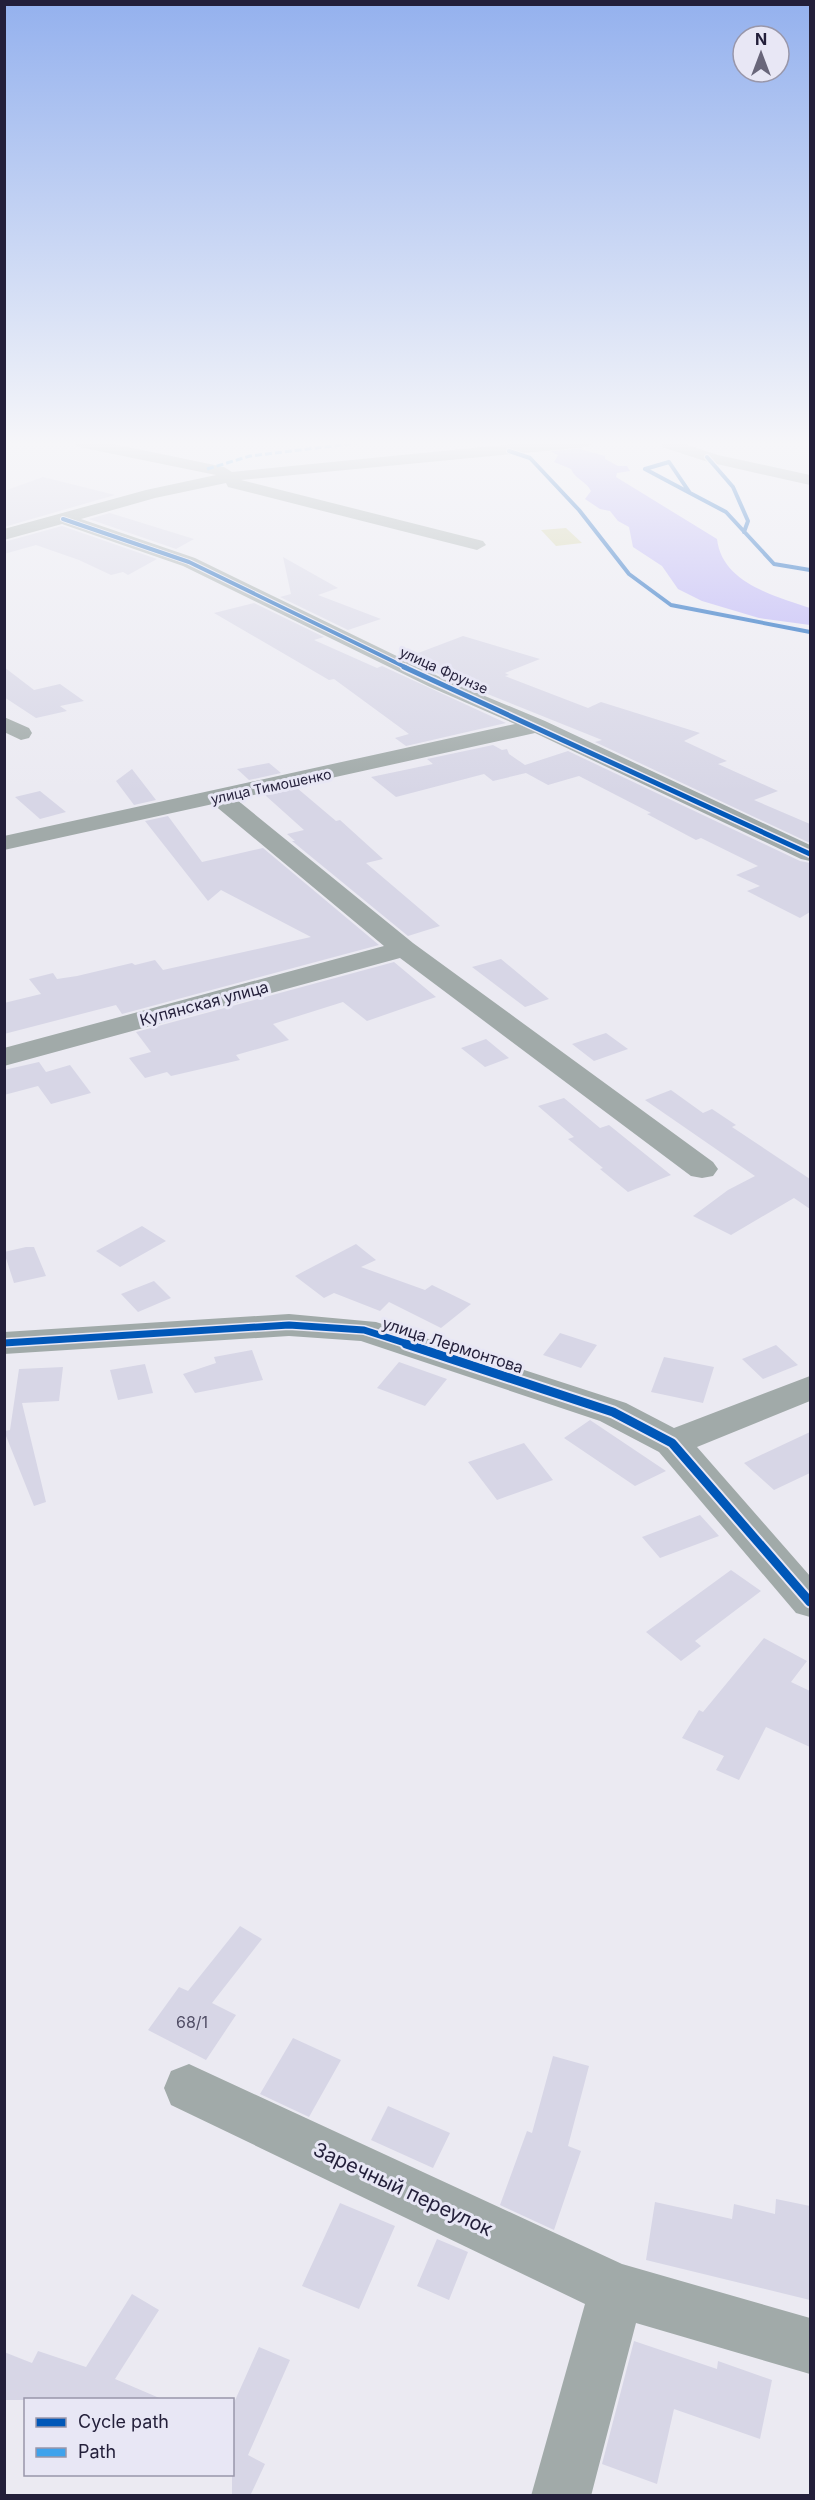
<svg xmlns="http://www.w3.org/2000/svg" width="815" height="2500" viewBox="0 0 815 2500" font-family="Inter,sans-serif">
<rect width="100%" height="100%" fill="#ebeaf2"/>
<path fill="#d3d2a0" d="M566,528L582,543L556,546L541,530Z"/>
<path fill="#b6adf6" d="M580,449L605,456V459L618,466H627L630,471L617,473L616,477L717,539C722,583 775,596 810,608V625L759,618L702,601L678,589L662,566L633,547L629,527L618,521L610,511L600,509L585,499L591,491C586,481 575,479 571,469L554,462L558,455L550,451Z"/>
<path fill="#d7d6e6" d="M43,477L115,495L4,527V491Z
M110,513L194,539L176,549L89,519Z
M62,526L157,559L128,575L123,572L111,575L79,560L36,545L4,554V542Z
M283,557L338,588L318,595L381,619L348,630L280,597L291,594Z
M254,603L324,637L314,640L377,668L382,666L506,723L406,746L395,738L409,734L334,679L329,680L214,613Z
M463,636L540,659L505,673L509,675L505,676L588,708L601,702L700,733L684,741L727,761L718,764L778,791L754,800L810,824V843L595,742L602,740L445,677L405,658Z
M4,667L34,690L60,684L84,701L60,706L67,711L36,718L4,697Z
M493,745L502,750L507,749L509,754L525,765L568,751L800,861L810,863V912L800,918L747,891L760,886L736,875L758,866L701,838L696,840L647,814L651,813L579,776L548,785L526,773L493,781L484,774L396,797L371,777L433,764L427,759Z
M269,763L281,773L249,780L237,769Z
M132,769L156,800L134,805L116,781Z
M297,788L336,821L340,820L383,859L366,863L440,926L408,936L292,841H295L287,834L304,830L265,795Z
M40,791L66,812L40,819L15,797Z
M168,816L202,862L263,848L379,945L122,1014L116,1005L4,1034V1003L41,994L29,979L53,973L57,979L77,976L132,963L135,965L155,960L163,970L311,937L221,890L208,901L145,821Z
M501,959L549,999L525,1007L472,967Z
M394,962L436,997L367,1021L343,1002L273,1024L289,1040L236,1055L240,1060L171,1076L167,1072L145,1078L129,1058L151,1052L136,1032Z
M606,1033L628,1049L594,1061L572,1044Z
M486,1039L509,1058L485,1067L461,1048Z
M39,1062L46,1072L70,1065L91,1093L51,1104L38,1086L4,1095V1070Z
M671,1090L703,1113L712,1109L736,1125L732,1127L810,1179V1209L794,1198L731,1235L693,1216L728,1190L755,1176L645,1100Z
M564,1098L600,1128L609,1125L671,1175L628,1192L600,1169L603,1168L568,1139L574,1137L538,1106Z
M142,1226L166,1241L120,1267L96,1251Z
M356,1244L376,1260L361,1267L425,1290L432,1285L471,1304L441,1328L389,1302L380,1311L334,1293L324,1298L295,1276Z
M26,1247H34L46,1276L14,1283L4,1252Z
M154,1281L171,1298L138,1312L121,1294Z
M560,1333L597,1345L581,1368L543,1355Z
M776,1345L798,1365L763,1379L742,1359Z
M252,1350L263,1380L195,1393L183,1374L216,1363L214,1357Z
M664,1357L714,1367L703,1403L651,1392Z
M399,1362L447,1379L425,1406L377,1388Z
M145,1364L153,1393L118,1400L110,1370Z
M63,1367L59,1401L22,1403L46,1502L34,1506L4,1431L10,1430L19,1369Z
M590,1420L666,1471L635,1486L564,1438Z
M810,1432V1473L774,1490L744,1463Z
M524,1443L553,1480L497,1500L468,1462Z
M700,1515L719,1536L660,1558L642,1537Z
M731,1570L761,1591L695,1641L701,1646L681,1661L646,1632Z
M764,1638L807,1661L791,1682L810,1691V1747L766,1727L739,1780L716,1770L724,1756L682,1738L699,1710L703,1712Z
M240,1926L262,1939L212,2003L236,2015L206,2060L148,2030L179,1987L188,1991Z
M293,2038L341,2060L309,2117L260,2094Z
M553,2056L589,2066L568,2146L581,2151L554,2230L500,2205L527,2131L532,2133Z
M388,2106L450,2133L433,2168L371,2140Z
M776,2199L810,2206V2300L646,2260L655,2202L732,2219L734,2204L775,2214Z
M340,2203L395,2226L359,2309L302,2286Z
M437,2239L468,2252L449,2300L417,2286Z
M132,2294L159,2310L115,2379L164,2400H4V2352L32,2363L38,2351L86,2367Z
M634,2341L717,2369L718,2361L772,2380L760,2439L674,2409L657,2484L602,2464Z
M259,2347L290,2360L248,2455L265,2464L250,2496H232V2407Z"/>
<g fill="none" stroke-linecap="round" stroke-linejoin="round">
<path fill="#a1aaa9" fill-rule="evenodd" d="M71,442H104L224,467L232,472L532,442H595L587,447L241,480L483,541L486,545L477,550L228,487L226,483L155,498L81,519L195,558L444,679L545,721L810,845V861L801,859L535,733L236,799L413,943L713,1162L718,1169L713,1176L702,1178L691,1176L400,958L4,1066V1048L384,946L213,804L4,850V836L515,724L430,687L183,566L62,524L4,540V529L146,490L216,475L79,447Z
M661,442H679L718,455L810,475V485L708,462L662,447Z
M4,717L29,728L32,733L29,738L21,740L4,732Z
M289,1314L376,1322L626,1403L674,1428L810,1376V1401L697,1447L810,1576V1617L796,1613L659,1452L600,1421L361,1341L289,1336L4,1354V1332Z
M189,2064L622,2264L810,2318V2374L636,2323L591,2496H531L585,2304L171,2105L164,2088L171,2071Z"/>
<path stroke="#3ea2ec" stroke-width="3" stroke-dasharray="7 3" stroke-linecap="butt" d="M207,469L250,456L366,442"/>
<g stroke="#e8e7f5" stroke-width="6">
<path id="cycleway-far3" d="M509,451L530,458L579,510L629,574L671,605L810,632
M707,457L733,487L748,521L744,532
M669,462L690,493L645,469Z
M690,493L726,512L774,564L810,570
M63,519L189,562L407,668"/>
</g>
<g stroke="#e8e7f5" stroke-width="8">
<path id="cycleway-far2" d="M404,667L810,854"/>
</g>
<g stroke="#e8e7f5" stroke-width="10">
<path id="cycleway-far1" d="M4,1343L289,1325L364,1330L411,1345"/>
</g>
<g stroke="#e8e7f5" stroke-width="13">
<path id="cycleway" d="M406,1344L613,1412L672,1443L810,1602"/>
</g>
<use href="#cycleway-far3" stroke="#0057b8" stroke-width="4"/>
<use href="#cycleway-far2" stroke="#0057b8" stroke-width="5"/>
<use href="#cycleway-far1" stroke="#0057b8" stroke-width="7"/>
<use href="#cycleway" stroke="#0057b8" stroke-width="9"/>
</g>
<linearGradient id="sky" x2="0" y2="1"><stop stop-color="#94b1ee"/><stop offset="0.56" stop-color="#f6f6f9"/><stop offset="1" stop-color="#f6f6f9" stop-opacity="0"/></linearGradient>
<rect width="815" height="792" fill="url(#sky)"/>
<g text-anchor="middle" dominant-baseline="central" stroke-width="6" stroke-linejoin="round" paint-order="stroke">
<g font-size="14" fill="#231f3a" stroke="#e8e7f5">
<text transform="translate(444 670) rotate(24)">улица Фрунзе</text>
<text transform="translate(271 786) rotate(-12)">улица Тимошенко</text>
</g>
<g font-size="16" fill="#231f3a" stroke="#e8e7f5">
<text transform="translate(204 1003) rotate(-15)">Купянская улица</text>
<text transform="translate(453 1345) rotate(18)">улица Лермонтова</text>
</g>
<g font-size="16" fill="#514e66">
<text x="192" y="2022">68/1</text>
</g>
<g font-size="20" fill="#231f3a" stroke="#e8e7f5">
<text transform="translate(403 2189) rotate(25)">Заречный переулок</text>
</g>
</g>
<rect width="815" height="2500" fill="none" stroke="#231f3a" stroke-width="12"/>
<rect x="24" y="2398" width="210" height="78" fill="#e8e7f5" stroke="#9997aa" stroke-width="1.5"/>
<rect x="36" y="2418" width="30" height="9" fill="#0057b8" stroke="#9997aa" stroke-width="1.5"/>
<text x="78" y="2428" font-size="18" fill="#231f3a">Cycle path</text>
<rect x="36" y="2448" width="30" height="9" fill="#3ea2ec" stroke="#9997aa" stroke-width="1.5"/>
<text x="78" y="2458" font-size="18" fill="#231f3a">Path</text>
<g transform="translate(761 54)"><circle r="28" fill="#e8e7f5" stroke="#9997aa" stroke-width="1.5"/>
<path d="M0-4.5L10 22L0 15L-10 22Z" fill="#69667a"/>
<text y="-9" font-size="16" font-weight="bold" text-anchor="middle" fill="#231f3a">N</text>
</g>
</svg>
